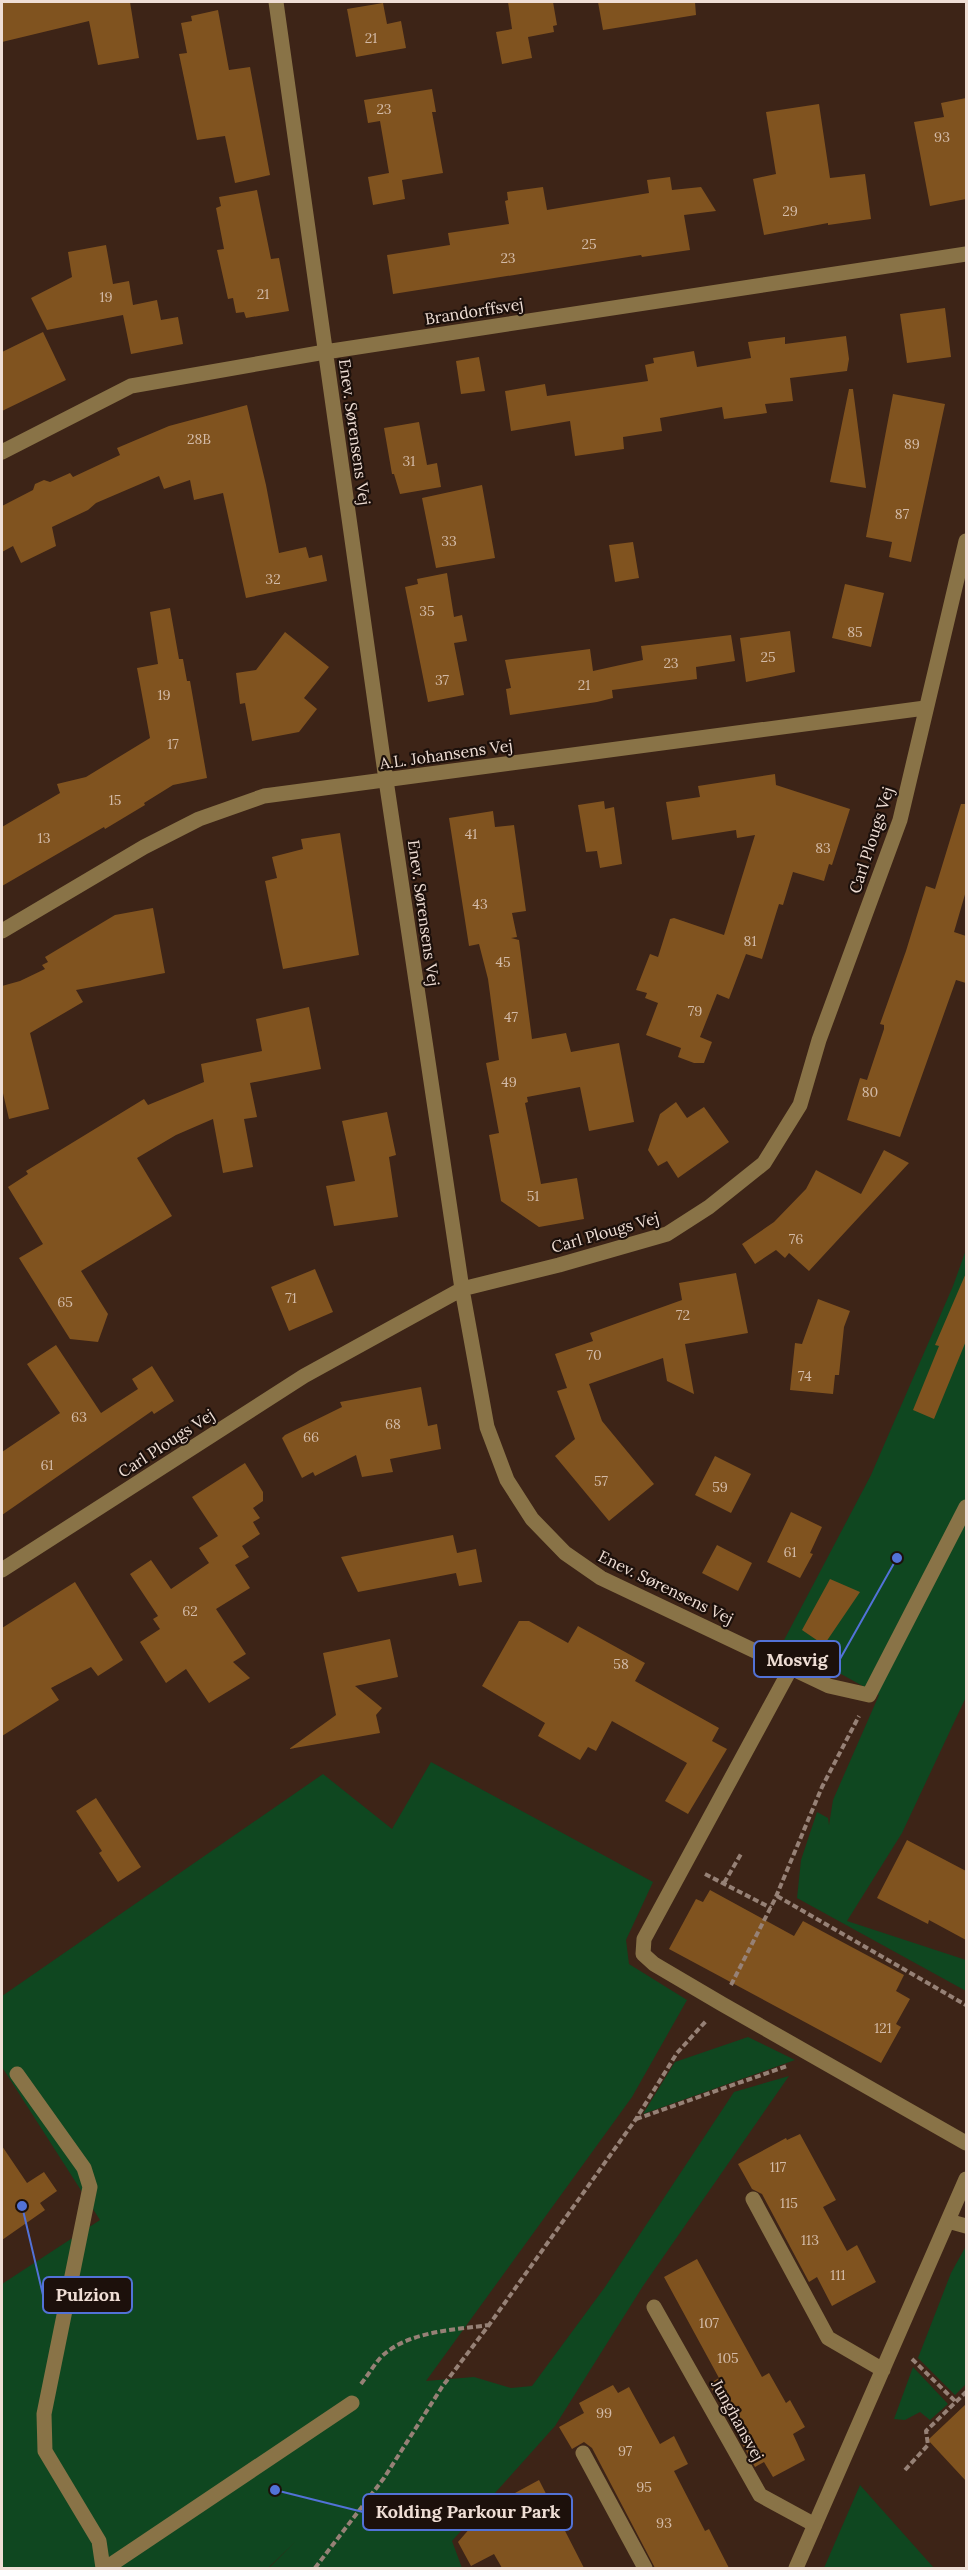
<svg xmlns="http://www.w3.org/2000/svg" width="968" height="2570" viewBox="0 0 968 2570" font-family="Lora,serif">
<rect width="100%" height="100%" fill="#3d2417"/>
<path fill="#0f4720" d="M966,1250V1697L902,1833L847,1921L966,1960V1991L797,1898L801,1860L817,1812L828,1818L829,1825L833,1800L879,1695L783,1642L871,1475L953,1286Z
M431,1762L653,1882L626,1940L629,1964L687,2000L632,2097L426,2381L474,2377L511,2388L532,2386L605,2287L734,2092L789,2076L643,2286L555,2426L452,2541L462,2568H269L295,2542L268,2568H2V2284L100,2220L2,2067V1996L323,1774L392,1829Z
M748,2037L795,2060L643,2114L675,2062Z
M966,2246V2384L955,2395L918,2358L951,2273Z
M913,2367L948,2404L930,2420L920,2412L905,2420L894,2419Z
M860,2485L934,2568H824Z"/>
<path fill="#80531f" d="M2,2H130L139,58L98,65L89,21L2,42Z
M508,2H553L557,25L553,26L554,32L528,37L532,58L502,64L496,32L512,29Z
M598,2H695L696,15L603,30Z
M383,3L387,24L401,21L406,48L356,57L347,9Z
M218,10L229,70L250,67L270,175L235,183L225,136L197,140L179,54L187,53L181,23L192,21L191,16Z
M432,89L436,112H432L443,173L402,180L405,199L373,205L368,177L389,173L380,121L368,123L364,100Z
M966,98V199L930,206L914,122L944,117L941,103Z
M819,104L830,178L865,174L871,219L828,225V223L764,235L753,179L776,174L766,112Z
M670,177L672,190L701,187L716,211L684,215L690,250L642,257L641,255L393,294L387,255L450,245L448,233L509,224L505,201L508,200L507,192L543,187L547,210L649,193L647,180Z
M257,190L271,259L279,258L289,311L246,318L244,312L236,313L233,298L228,299L217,250L224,249L216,208L221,206L219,197Z
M106,245L113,284L129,281L133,305L157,300L161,320L178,317L183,344L131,354L123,315L47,330L31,298L72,277L68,252Z
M945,308L951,357L907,363L900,314Z
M43,332L66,380L2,411V352Z
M846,336L849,359L847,371L790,378L793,401L765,404L767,413L724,419L722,407L660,418L662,431L623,437L624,449L575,456L570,421L511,431L505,391L545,384L547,396L648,381L645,365L654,363L653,358L694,351L697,367L751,358L748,342L785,337V344Z
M479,357L485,391L461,394L456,361Z
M849,389H853L866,488L830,482Z
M893,394L945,404L911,562L889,557L892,542L866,537Z
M247,405L266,485L279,553L306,547L309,558L322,555L327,581L246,598L223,493L194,500L190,480L164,489L159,476L96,503L88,510L52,527L56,546L21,563L13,546L2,552V506L33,490L35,484L44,480L50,482L70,473L73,477L120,455L117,448L169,426Z
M419,422L427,465L437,463L441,487L400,494L394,474H392L384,428Z
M482,485L495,558L436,568L422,498Z
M633,542L639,578L615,582L609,545Z
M447,573L454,617L462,615L467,641L454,643L464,695L428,702L405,587L418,584L417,579Z
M845,584L884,593L871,647L832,638Z
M170,608L179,659H183L187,681H190L207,778L173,785L144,803L145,805L105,829L104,827L2,886V827L60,793L57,784L86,777L150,738L137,668L158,664L150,612Z
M790,631L795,672L746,682L740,638Z
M285,632L329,667L304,698L317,709L299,732L252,741L245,703L240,704L236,673L256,670Z
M731,635L735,661L696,667L697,679L612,690L613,698L597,702L510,715L506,689L511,688L505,660L590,649L593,671L643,660L641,646Z
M775,774L776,785L850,809L832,865L829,864L824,881L793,872L783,905L779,904L762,959L746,954L729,999L717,994L700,1037L712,1042L704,1063H694L678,1057L681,1048L646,1035L658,1003L645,998L647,993L636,990L650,954L658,957L670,919L674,918L724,935L755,835L737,838L736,830L672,840L666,802L700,797L698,786Z
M604,801L605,809L614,807L622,864L600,868L597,851L586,852L578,805Z
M961,804H966V891L954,932L966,936V983L956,980L900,1137L847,1120L860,1078L867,1080L884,1029V1025L880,1024L906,951L926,886L935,889Z
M493,811L495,827L514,825L526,911L512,913L517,937L511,938L519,940L532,1039L566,1033L571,1052L619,1043L634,1122L589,1131L580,1087L527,1097L528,1102L525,1103L541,1184L577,1178L584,1219L539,1227L501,1201L489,1135L499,1133L486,1063L499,1060L488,979L479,944L469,946L449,818Z
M340,833L359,955L283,969L265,881L277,878L272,857L303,849L301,839Z
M153,908L165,973L76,990L83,1002L30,1033L49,1109L9,1119L2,1089V986L20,981L45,969L42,965L48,962L45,957L115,915Z
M309,1007L321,1069L250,1083L257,1117L244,1119L253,1167L223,1173L213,1119L176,1135L137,1158L172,1216L81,1271L108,1314L98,1342L70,1339L19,1258L43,1244L8,1187L28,1174L26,1171L144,1099L148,1105L204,1082L201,1064L262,1051L256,1019Z
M676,1102L687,1118L704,1107L729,1142L678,1178L667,1161L658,1166L648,1150L660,1114Z
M387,1112L396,1155L389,1157L398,1217L334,1226L326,1186L355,1181L342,1121Z
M884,1150L909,1163L809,1271L789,1253L785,1258L776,1250L755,1264L742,1244L774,1222L806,1189L816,1170L861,1194Z
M315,1269L333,1312L289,1331L271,1287Z
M736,1273L748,1333L685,1344L694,1394L667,1381L663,1358L589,1384L602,1421L654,1484L609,1521L555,1456L575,1439L557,1391L567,1388L555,1354L593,1341L590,1333L682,1300L679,1283Z
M966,1273V1341L934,1419L913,1410L939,1346L935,1345Z
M818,1299L850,1311L844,1327L839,1375H835L833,1394L790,1390L795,1343L802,1344Z
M56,1345L101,1413L138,1389L132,1379L152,1366L174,1401L154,1414L152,1411L2,1515V1452L60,1413L27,1364Z
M421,1387L428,1426L437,1424L441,1449L390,1459L393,1472L362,1477L356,1455L315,1476L313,1472L302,1478L282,1438L285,1435L342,1407L340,1402Z
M715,1456L751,1474L731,1513L695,1495Z
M245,1463L263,1492V1501L253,1508L260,1518L253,1522L260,1534L242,1546L249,1557L235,1565L250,1588L216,1609L246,1654L233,1662L250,1678L209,1703L186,1669L166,1683L140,1642L160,1629L153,1619L158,1616L130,1574L151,1560L171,1589L209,1563L199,1548L218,1536L192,1497Z
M791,1512L822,1527L810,1553L813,1554L800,1578L767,1562Z
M453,1535L457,1553L476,1549L482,1582L459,1586L456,1573L358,1592L341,1557Z
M717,1545L752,1563L738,1591L702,1573Z
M830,1579L860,1592L824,1645L802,1630Z
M75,1582L123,1660L98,1676L91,1667L51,1688L59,1700L2,1736V1628Z
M519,1621H529L568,1643L578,1626L645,1663L635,1681L719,1728L712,1741L727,1749L688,1814L665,1801L687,1763L612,1721L596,1751L588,1747L580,1760L538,1736L545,1723L482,1686Z
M390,1639L398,1677L355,1686L382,1708L376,1715L380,1733L289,1749L336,1715L323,1653Z
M96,1798L141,1867L118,1882L99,1853L102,1851L76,1811Z
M907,1840L966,1871V1940L929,1920L928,1924L877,1898Z
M710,1890L794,1936L803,1921L904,1975L896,1991L910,1999L896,2024L901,2027L881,2063L669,1949L696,1899L703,1902Z
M800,2134L836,2200L823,2207L847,2251L857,2245L876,2282L832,2306L817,2277L809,2282L762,2194L752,2189L738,2164L786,2138L787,2140Z
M2,2146L27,2183L44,2172L57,2191L40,2203L45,2210L2,2240Z
M697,2259L762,2377L769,2373L786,2403L790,2400L805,2427L793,2434L805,2460L773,2477L764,2462L755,2467L718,2400L709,2384L719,2378L664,2277Z
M613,2385L618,2393L629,2387L660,2444L674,2436L688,2464L674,2471L705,2531L709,2529L729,2568H655L592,2448L584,2442L572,2449L559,2427L584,2413L579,2403Z
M966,2404V2481L928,2440Z
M539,2480L584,2568H502L494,2554L471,2566L458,2542L471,2527L519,2501L515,2493Z"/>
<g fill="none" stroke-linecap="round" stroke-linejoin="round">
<path stroke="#968176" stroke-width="4" stroke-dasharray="6 3" stroke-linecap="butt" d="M705,1874L771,1908
M724,1883L741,1854
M777,1896L966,2005
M731,1985L775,1899L822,1787L859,1716
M636,2119L787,2066
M912,2359L956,2402
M361,2384C368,2375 374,2365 381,2357C408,2331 454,2330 489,2325
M905,2470L928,2445L926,2431L966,2392
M315,2568L384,2478L442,2387L489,2325L636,2119L677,2053L706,2021"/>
<path stroke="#897347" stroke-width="15" d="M276,2L386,780L462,1289L487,1427L507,1480L532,1519L565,1553L601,1578L829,1686L869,1695L966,1507
M2,452L131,386L325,352L966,254
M2,931L144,847L199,819L264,796L925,708
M2,1570L304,1376L462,1289L559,1265L667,1234L709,1207L764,1163L800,1105L819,1040L900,820L966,541
M791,1668L644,1939L643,1954L654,1964L722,2004L966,2143
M17,2074L84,2168L90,2187L44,2414L45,2451L99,2541L103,2568
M753,2199L828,2338L883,2370
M948,2221L966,2226
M654,2307L760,2495L815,2525
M583,2453L645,2568
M106,2568L352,2403
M796,2568L966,2179"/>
</g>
<g text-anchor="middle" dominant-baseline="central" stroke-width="4.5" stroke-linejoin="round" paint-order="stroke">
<g font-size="14" fill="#d3bba8">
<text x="371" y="38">21</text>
<text x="384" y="109">23</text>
<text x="942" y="137">93</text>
<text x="790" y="211">29</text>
<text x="589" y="244">25</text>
<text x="508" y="258">23</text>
<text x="263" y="294">21</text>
<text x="106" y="297">19</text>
<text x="199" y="439">28B</text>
<text x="912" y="444">89</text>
<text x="409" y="461">31</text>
<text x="902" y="514">87</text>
<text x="449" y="541">33</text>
<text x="273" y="579">32</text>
<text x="427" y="611">35</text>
<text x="855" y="632">85</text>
<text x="768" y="657">25</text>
<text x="671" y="663">23</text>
<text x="442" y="680">37</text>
<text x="584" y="685">21</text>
<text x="164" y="695">19</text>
<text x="173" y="744">17</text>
<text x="115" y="800">15</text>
<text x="471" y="834">41</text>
<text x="44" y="838">13</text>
<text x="823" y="848">83</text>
<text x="480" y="904">43</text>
<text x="750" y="941">81</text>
<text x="503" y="962">45</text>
<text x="695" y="1011">79</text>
<text x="511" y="1017">47</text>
<text x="509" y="1082">49</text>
<text x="870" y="1092">80</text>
<text x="533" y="1196">51</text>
<text x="796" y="1239">76</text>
<text x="291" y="1298">71</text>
<text x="65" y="1302">65</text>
<text x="683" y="1315">72</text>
<text x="594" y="1355">70</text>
<text x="805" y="1376">74</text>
<text x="79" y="1417">63</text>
<text x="393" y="1424">68</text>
<text x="311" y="1437">66</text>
<text x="47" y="1465">61</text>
<text x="601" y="1481">57</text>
<text x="720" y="1487">59</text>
<text x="790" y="1552">61</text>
<text x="190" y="1611">62</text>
<text x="621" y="1664">58</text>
<text x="883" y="2028">121</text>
<text x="778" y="2167">117</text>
<text x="789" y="2203">115</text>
<text x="810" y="2240">113</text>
<text x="838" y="2275">111</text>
<text x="709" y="2323">107</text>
<text x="728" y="2358">105</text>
<text x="604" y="2413">99</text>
<text x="625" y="2451">97</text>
<text x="644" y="2487">95</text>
<text x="664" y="2523">93</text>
</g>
<g font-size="16" fill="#efded5" stroke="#1c100b">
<text transform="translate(474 311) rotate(-9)">Brandorffsvej</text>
<text transform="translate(355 432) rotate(82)">Enev. Sørensens Vej</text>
<text transform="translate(446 754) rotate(-8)">A.L. Johansens Vej</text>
<text transform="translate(871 840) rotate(-72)">Carl Plougs Vej</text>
<text transform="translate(424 913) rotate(82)">Enev. Sørensens Vej</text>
<text transform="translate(605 1232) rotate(-16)">Carl Plougs Vej</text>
<text transform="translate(166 1443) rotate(-33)">Carl Plougs Vej</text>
<text transform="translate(666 1587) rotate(26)">Enev. Sørensens Vej</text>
<text transform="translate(738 2420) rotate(61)">Junghansvej</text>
</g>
</g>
<path fill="none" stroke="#5272d7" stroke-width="2" d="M897 1558L840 1659M22 2206L43 2295M275 2490L363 2512"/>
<g fill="#5272d7" stroke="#1c100b" stroke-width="2">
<circle cx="897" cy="1558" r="6"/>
<circle cx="22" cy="2206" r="6"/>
<circle cx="275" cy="2490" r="6"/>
</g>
<g fill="#1c100b" stroke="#5272d7" stroke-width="2">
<rect x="754" y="1641" width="86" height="36" rx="6"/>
<rect x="43" y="2277" width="89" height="36" rx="6"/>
<rect x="363" y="2494" width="209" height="36" rx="6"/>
</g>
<g font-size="18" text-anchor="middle" font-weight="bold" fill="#efded5">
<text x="797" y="1666">Mosvig</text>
<text x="88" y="2301">Pulzion</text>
<text x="468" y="2518">Kolding Parkour Park</text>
</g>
<rect width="968" height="2570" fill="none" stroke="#efded5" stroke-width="6"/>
</svg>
